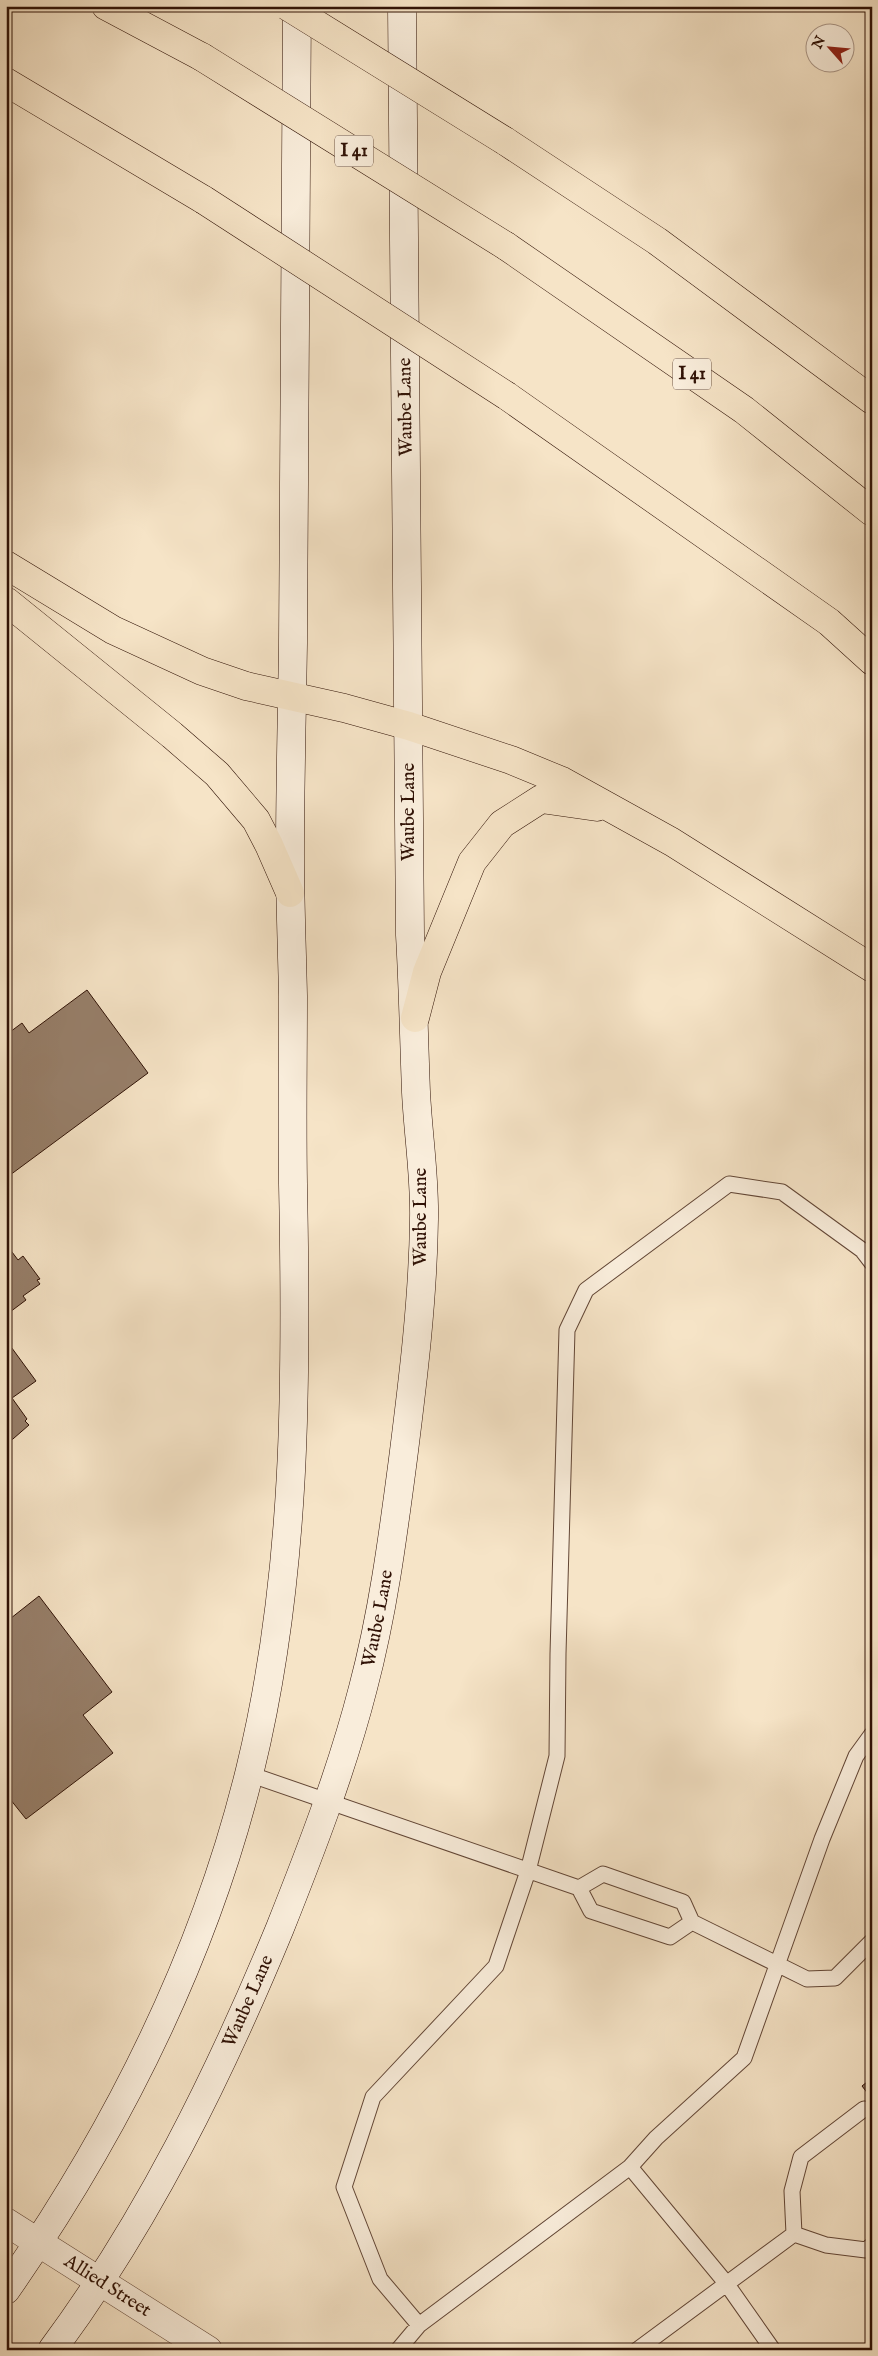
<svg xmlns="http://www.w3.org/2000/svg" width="878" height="2356" viewBox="0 0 878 2356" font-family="'IM FELL English',serif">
<rect width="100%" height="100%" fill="#f6e4c7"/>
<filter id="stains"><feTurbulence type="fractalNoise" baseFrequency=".004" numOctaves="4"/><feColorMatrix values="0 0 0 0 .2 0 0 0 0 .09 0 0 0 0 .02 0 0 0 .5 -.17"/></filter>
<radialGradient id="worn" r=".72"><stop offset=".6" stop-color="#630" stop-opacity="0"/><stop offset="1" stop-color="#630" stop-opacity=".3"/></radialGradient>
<path fill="#977f6a" stroke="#301206" d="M87,990L148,1073L6,1178V1035L22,1023L29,1033Z
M6,1244L18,1260L23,1256L40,1279L37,1280L40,1284L23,1296L26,1300L6,1315Z
M6,1340L36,1381L12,1398L27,1419L25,1421L29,1425L6,1445Z
M39,1596L112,1692L83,1715L113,1753L26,1819L6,1794V1622Z
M872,2078V2099L862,2086Z"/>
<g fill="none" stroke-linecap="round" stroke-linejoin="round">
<g stroke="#624636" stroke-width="17">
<path id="service" d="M249,1774L579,1888
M692,1922L670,1937L591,1911L579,1888L603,1874L683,1902L692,1922L807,1979L835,1978L872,1941
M794,2234L826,2245L866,2250L872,2245
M419,2325L630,2167
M398,2350L419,2325L380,2279L344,2187L373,2097L496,1966L528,1871L557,1756L558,1654L567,1330L586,1290L729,1184L782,1192L862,1250L872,1263
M637,2350L794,2234L792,2191L801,2157L864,2109
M773,2350L726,2283L630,2167L656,2138L744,2058L822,1839L856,1756L872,1734"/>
</g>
<g stroke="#624636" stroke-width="29">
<g id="minor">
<path id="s1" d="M6,2222L208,2350"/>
</g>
</g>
<g stroke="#301206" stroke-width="29">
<g id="secondary">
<path d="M6,2290C116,2132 204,1958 250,1770C297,1578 297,1381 293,1184C292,1122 293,1059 293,996C292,949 290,902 290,855C290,784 292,713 293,643C294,430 296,218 297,6"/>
<path id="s2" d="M52,2350C147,2222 219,2076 280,1928C311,1850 342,1770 363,1688C383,1613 393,1535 403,1459C413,1380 423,1299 424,1219C425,1177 418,1134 416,1092C414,1040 413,987 410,935L402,6"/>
</g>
</g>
<g stroke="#301206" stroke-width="29">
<path id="motorway" d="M106,6L202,57
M6,82L204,200
M505,141L657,241L872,400
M506,246L744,410L872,512
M507,396L829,622L872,661
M6,565L113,630L202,671L246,686L344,708L409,726L511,760L562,781L672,842L872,968
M6,601L172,735L217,774L256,820L269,845L290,893
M415,1018L427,972L472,862L502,824L541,799L597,807"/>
</g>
<use href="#service" stroke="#f9eddb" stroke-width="15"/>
<use href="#minor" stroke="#f9eddb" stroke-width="28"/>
<use href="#secondary" stroke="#f9eddb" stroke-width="28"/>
<use href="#motorway" stroke="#f6e4c7" stroke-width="28"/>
<g stroke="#301206" stroke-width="29" stroke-linecap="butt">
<path id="motorway-bridge" d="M287,6L505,141
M202,57L506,246
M204,200L507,396"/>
</g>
<use href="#motorway-bridge" stroke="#f6e4c7" stroke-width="28"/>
</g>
<g text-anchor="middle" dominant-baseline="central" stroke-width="4" stroke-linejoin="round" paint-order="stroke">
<g fill="#f9eddb" stroke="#6c5446" stroke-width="1">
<rect x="335" y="135.5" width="38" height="31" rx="4"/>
<rect x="673" y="358.5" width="38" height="31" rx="4"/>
</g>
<g font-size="18" font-weight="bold" fill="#301206">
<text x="354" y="151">I 41</text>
<text x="692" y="374">I 41</text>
</g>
<g font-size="19" fill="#301206" stroke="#f9eddb">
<text transform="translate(406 407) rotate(-91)">Waube Lane</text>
<text transform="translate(409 812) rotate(-90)">Waube Lane</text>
<text transform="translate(421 1217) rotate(-90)">Waube Lane</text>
<text stroke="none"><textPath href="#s2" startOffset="806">Waube Lane</textPath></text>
<text stroke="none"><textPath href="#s2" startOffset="401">Waube Lane</textPath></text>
<text stroke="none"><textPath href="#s1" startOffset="120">Allied Street</textPath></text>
</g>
</g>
<rect width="878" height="2356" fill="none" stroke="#f6e4c7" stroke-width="25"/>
<rect x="8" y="8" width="863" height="2341" fill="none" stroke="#301206" stroke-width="2.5"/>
<rect x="12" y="12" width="853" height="2331" fill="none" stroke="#301206"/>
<g transform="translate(830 48) rotate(297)"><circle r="24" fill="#f9eddb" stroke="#a99586"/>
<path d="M0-4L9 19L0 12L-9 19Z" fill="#8f2418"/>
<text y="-8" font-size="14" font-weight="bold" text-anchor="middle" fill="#301206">N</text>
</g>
<rect width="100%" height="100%" filter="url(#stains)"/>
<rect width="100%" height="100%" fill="url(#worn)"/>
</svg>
